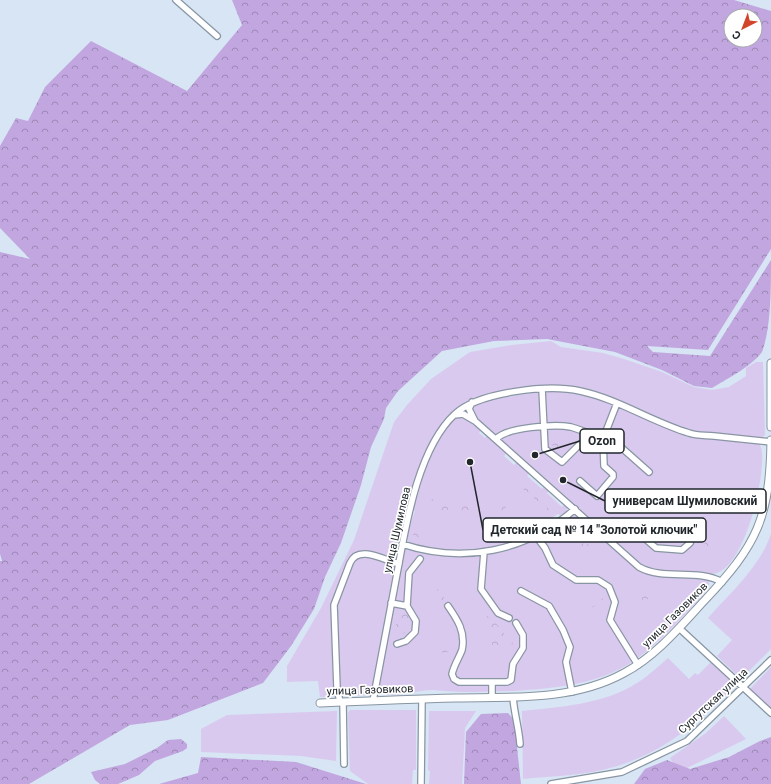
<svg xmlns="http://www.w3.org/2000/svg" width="771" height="784" viewBox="0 0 771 784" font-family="Roboto,sans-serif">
<defs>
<pattern id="forest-crowns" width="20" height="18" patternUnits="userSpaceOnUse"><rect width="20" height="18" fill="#c2a6e0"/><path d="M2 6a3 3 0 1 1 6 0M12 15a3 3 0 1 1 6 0" fill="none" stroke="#9d87b6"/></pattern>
<pattern id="park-crowns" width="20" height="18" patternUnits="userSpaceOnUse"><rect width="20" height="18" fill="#dac9ee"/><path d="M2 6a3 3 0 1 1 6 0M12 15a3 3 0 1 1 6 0" fill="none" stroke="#bbadcc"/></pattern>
</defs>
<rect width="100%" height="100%" fill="#d7e5f4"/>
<path fill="#dac9ee" d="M551,341L561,347L603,353L624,359L662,372L694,387L712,390L729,387L746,376V368L756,362H763L765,435L761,438C741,436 708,436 690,431C653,420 619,396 580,388C560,383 539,387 519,389C498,391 477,394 460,406C406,446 392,589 379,653C377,666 375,680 371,692L366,695L320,697L318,681L287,682V666L321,608L354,540L394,422L407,405L431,379L470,352L512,345Z
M547,391L579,393L597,398L689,436L759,444C771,454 747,573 712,574L657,570L640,565L477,419L472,410V406L487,400Z
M458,417L474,423L481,430L479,433L485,438L487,435L507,453L504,456L514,465L517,462L529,473L527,476L542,489L544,486L549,490L547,493L562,507L564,504L567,508L566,512L561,516L558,514L540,525L542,529C503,550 451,560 409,542L406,537L415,511L413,510C419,489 438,424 458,417Z
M575,515L643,572L656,576L706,579L709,582V588C686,613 663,640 635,660C598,685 556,688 513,691C487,692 460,693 434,690C419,689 394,699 380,693L378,687L405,550L409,549C454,561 499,558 541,537C551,531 565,518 575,515Z
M771,534V649L741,679L717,656L732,640L708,618C731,592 760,567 771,534Z
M668,658L689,679L695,673L698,675L712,661L736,684C699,724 657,758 602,770C576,776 549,776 523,779L522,711C560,707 605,704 637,683C648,676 658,667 668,658Z
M771,667V709L750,689Z
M350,710H416V770H413L412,784H368L350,771L348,713Z
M337,711L336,761L301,756L201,752V729L227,715Z
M429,711H476L465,728L462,784H429L430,771L428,770Z
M724,716L746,739L679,772L670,758L706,733Z"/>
<path fill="url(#forest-crowns)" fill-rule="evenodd" d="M232,0H734L771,11V249L708,350L647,346L653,352L710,356L771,260C771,287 771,329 762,352C751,367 728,378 712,388L694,386L662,370L615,352L547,339L494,341L442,351L398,391L386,408L384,419L371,447L361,485L341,543L325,577L314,609L291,646L263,683L168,720L130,725L29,784H0V561H2L0,554V252L30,259L0,228V146L16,118L28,121L45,87L91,41L187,91L242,25ZM731,16H755V40H731Z
M508,713L514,720L521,784H464L466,732L481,714Z
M771,737V784H634L645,769L667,760L690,769L729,757L760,741Z
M181,739L187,744V748L183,751L155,761L139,775L118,784H100L95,780L91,772L125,764L157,748L168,740Z
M201,757L296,762L366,784H159L198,773Z"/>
<path fill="url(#park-crowns)" d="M556,441L565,442L568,444L561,452L552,445Z
M527,482L546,498L544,507L522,488Z
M425,497L449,505L448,511L440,512L428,503Z
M503,499L506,509L500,516L491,508L496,502Z
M548,505L555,512L545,519Z
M459,506H475V509L469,517L459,514Z
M415,524L425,531L420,537L424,541L423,543L413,536Z
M573,528L578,532C576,541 582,546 591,544L595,548C581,557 566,543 573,528Z
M693,534L704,537L715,546L712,550L701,540L693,539L689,536Z
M642,586L652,595L643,603L639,592Z
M437,589L445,599L439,603L432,593Z
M595,591L601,595L603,600V607L596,605L591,608V615L582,610L579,599L586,601L593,597Z
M399,609L406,610L410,616L408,618L405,633L394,636Z
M486,616L494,618L497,625L502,629H491Z
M450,622L455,634L447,633L441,625Z
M501,631L506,635V648H492V632Z
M509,633L513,639L512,648H508Z
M441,639H449V652L439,653L438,645Z"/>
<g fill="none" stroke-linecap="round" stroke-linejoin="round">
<g stroke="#8895a3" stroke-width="8">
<path id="minor" d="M176,0L217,36
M542,389L545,449L562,462L580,444
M472,402L469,409L475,421
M454,415L463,414L475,421L639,567C664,581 697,568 722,582
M605,433L649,472
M496,439C507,427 555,424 571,427C582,430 593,435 603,439
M580,481L597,496L613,477V474L604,466L603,439L617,403
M536,536L545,548L553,565L576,580H598L609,587L615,602L610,620L638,665
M612,543L628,524L656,548L682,550L690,543
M402,544C463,564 526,552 575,509
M484,552L481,589L498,613L509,618
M521,591L549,606L563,630L570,647L566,662L572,692
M391,603L407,606
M448,606C457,619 466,632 462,650C459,658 454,665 452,674L454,679L459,682H507L511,680L513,664L523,648V635L516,623
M679,628L771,713
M397,644L406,641L415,632L416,621L407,606L409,573L420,559
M492,682V697
M513,697C514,713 519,728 520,744
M373,701C382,655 390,609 399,563C407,518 420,446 455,414C479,392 548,384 580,391C618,399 652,422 689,433C697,436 706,435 714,436C733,438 752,440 771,442
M340,702L337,688L334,605L350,563C358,544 384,560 399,564
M343,702L344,764
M421,784L422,699
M551,784L622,772L687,741L771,660"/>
</g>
<g stroke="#8895a3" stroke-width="9">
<path id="tertiary" d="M771,363V427
M320,703C365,701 410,699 456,698C512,697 573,701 624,673C656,656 680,627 704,601C757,545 770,518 771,440"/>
</g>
<use href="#minor" stroke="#fff" stroke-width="5.5"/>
<use href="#tertiary" stroke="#fff" stroke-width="7"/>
</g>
<g text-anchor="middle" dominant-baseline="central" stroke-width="3.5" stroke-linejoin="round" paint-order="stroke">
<g font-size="11" fill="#21272c" stroke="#fff">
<text transform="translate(397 530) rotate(-77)">улица Шумилова</text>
<text transform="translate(675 615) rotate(-45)">улица Газовиков</text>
<text transform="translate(370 690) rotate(-2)">улица Газовиков</text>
<text transform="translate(713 701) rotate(-43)">Сургутская улица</text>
</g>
</g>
<path fill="none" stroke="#21272c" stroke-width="1.5" d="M535 455L580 441M563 480L605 501M470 462L483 530"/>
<g fill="#21272c" stroke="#fff" stroke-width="1.5">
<circle cx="535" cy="455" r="4"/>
<circle cx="563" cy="480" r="4"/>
<circle cx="470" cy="462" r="4"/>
</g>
<g fill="#fff" stroke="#21272c" stroke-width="1.5">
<rect x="580" y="429" width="44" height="24" rx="4"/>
<rect x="605" y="489" width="161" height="24" rx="4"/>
<rect x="483" y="518" width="223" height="24" rx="4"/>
</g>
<g font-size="12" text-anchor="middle" font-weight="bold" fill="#21272c">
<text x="602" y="445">Ozon</text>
<text x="685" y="505">универсам Шумиловский</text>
<text x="594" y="534">Детский сад № 14 "Золотой ключик"</text>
</g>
<g transform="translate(743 28) rotate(222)"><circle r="19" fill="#ffffff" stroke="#a6a9ab"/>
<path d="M0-3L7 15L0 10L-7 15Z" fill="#d1462a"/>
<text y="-6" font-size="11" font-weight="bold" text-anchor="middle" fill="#21272c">С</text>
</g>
</svg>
